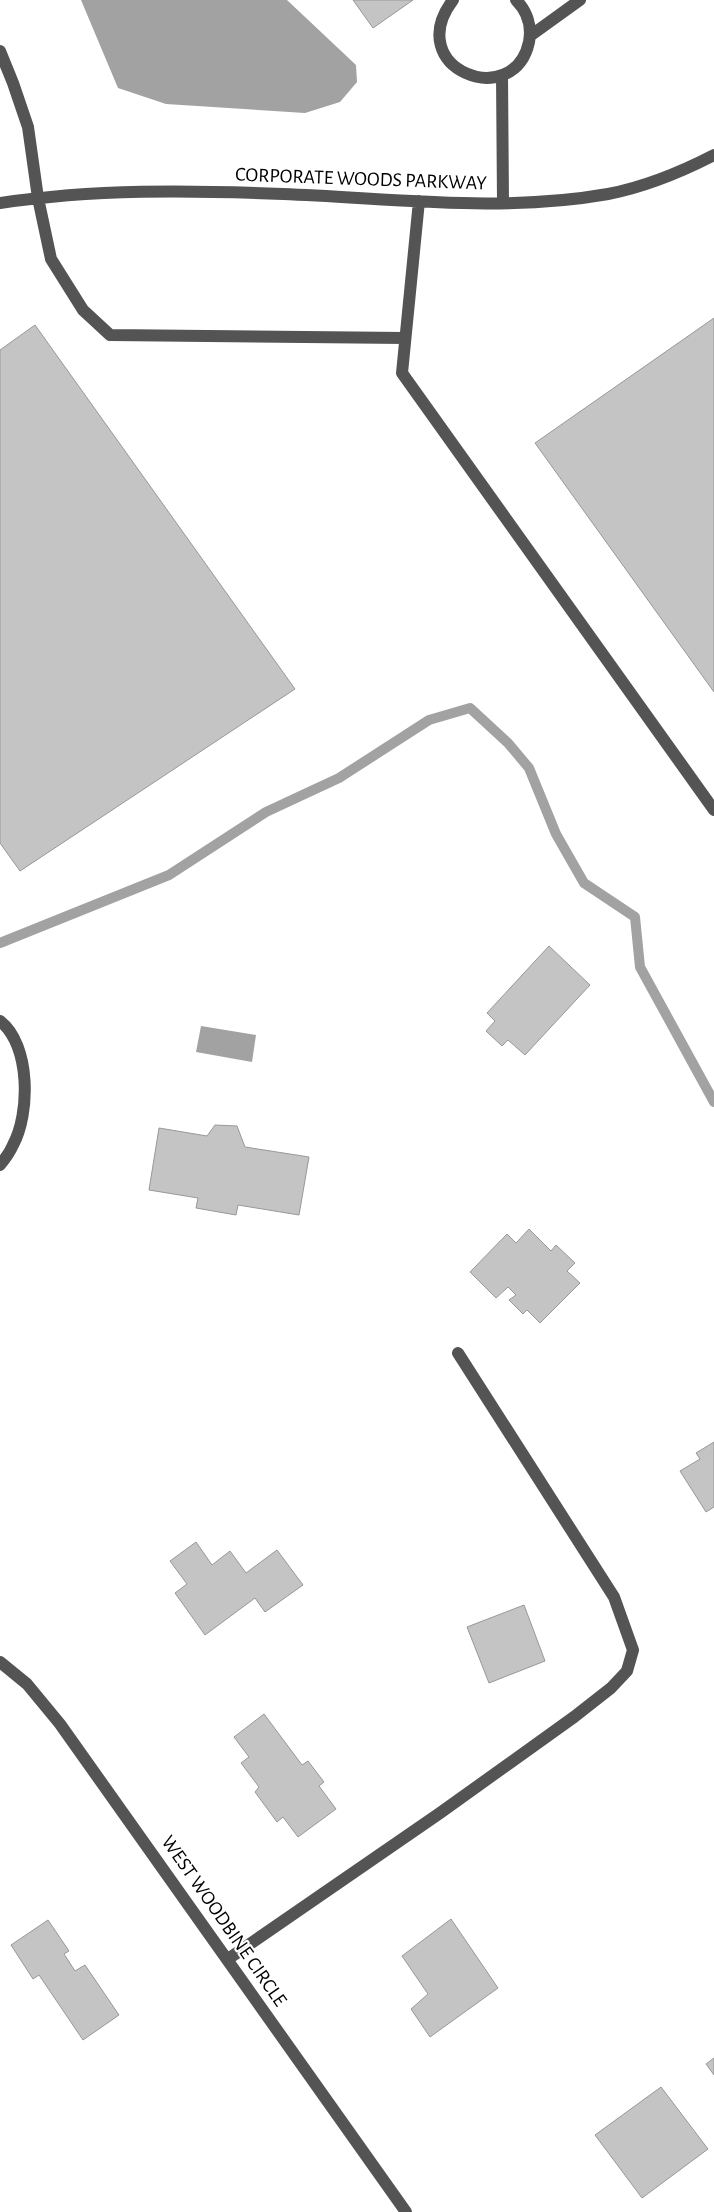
<svg xmlns="http://www.w3.org/2000/svg" width="714" height="2212" viewBox="0 0 714 2212" font-family="'Alegreya Sans',sans-serif">
<rect width="100%" height="100%" fill="#fff"/>
<path fill="#a2a2a2" d="M81,0H287L356,65L357,82L340,102L305,113L166,104L118,88Z
M201,1026L256,1035L252,1062L196,1052Z"/>
<g fill="none" stroke-linecap="round" stroke-linejoin="round">
<path stroke="#a2a2a2" stroke-width="10" d="M0,943L169,875L266,812L339,778L429,720L470,708L508,743L529,768L556,834L584,883L635,917L640,967L714,1102"/>
</g>
<path fill="#c4c4c4" stroke="#989898" d="M353,0H413L373,28Z
M714,318V692L535,443Z
M35,325L295,689L20,871L0,843V350Z
M549,946L590,985L525,1055L508,1040L502,1046L486,1031L495,1021L487,1013Z
M215,1125L237,1126L245,1147L309,1157L299,1215L238,1205L236,1215L196,1208L198,1198L149,1190L159,1128L207,1136Z
M529,1229L551,1251L556,1245L575,1263L567,1271L580,1283L540,1323L527,1310L523,1314L509,1300L516,1295L508,1287L496,1298L470,1272L507,1234L516,1243Z
M714,1442V1507L706,1512L680,1471L700,1459L696,1453Z
M196,1542L212,1565L230,1551L246,1573L277,1550L303,1585L265,1612L255,1598L205,1635L175,1593L187,1584L170,1561Z
M524,1605L545,1661L489,1683L467,1627Z
M264,1714L302,1765L308,1761L324,1782L319,1786L336,1809L298,1837L283,1817L277,1822L255,1792L259,1787L241,1763L249,1757L234,1737Z
M451,1919L498,1988L430,2037L411,2009L428,1994L402,1956Z
M48,1920L69,1951L64,1954L75,1971L85,1965L119,2015L83,2040L39,1975L33,1979L11,1945Z
M714,2058V2075L706,2064Z
M661,2087L708,2149L642,2198L595,2135Z"/>
<g fill="none" stroke-linecap="round" stroke-linejoin="round">
<path stroke="#545454" stroke-width="12" d="M453,0C401,69 514,112 529,42C532,26 527,11 516,0
M530,36L580,0
M0,51L13,83L28,127L38,198L51,259L83,310L110,335L405,338
M502,75L503,203
M419,201L402,373L714,810
M0,203C94,189 189,190 283,194C391,198 501,213 608,194C644,187 681,172 714,155
M0,1021C31,1045 30,1114 13,1145C10,1152 5,1159 0,1165
M0,1662L27,1684L60,1724L406,2212
M228,1959L440,1813L574,1717L611,1688L627,1671L633,1650L614,1597L458,1353"/>
</g>
<g text-anchor="middle" dominant-baseline="central" stroke-width="4" stroke-linejoin="round" paint-order="stroke">
<g font-size="20" fill="#000" stroke="#fff">
<text transform="translate(361 179) rotate(2)">CORPORATE WOODS PARKWAY</text>
<text transform="translate(224 1921) rotate(55)">WEST WOODBINE CIRCLE</text>
</g>
</g>
</svg>
